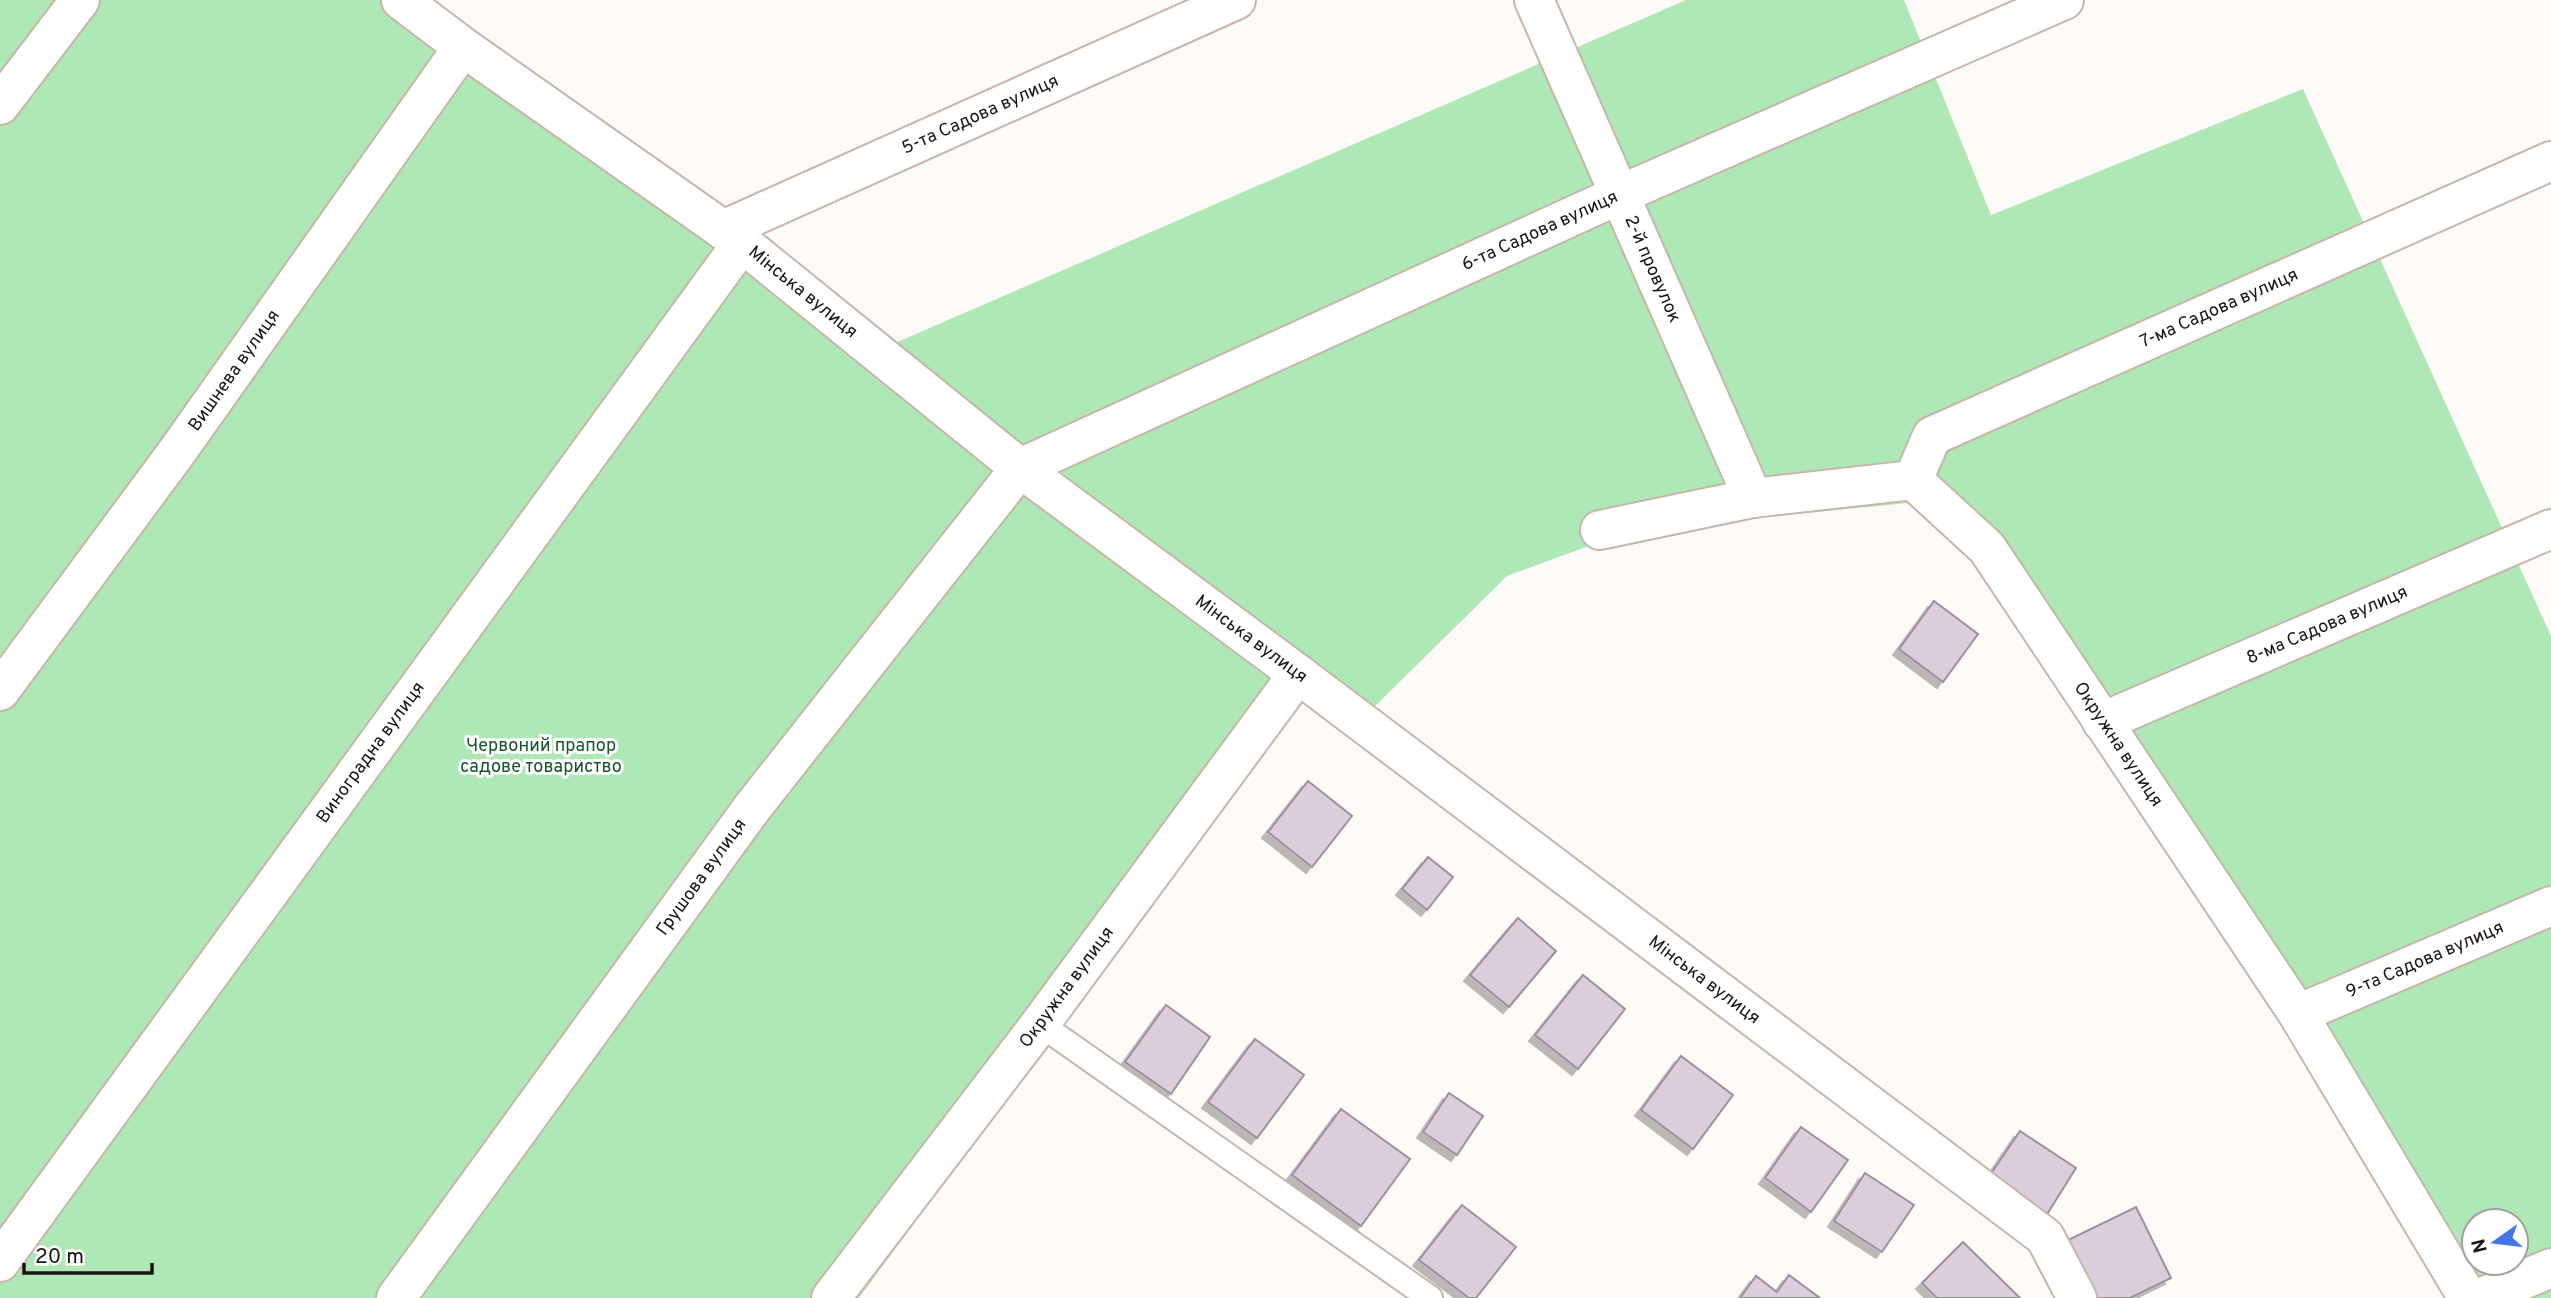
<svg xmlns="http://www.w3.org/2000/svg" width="2551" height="1298" viewBox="0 0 2551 1298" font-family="Overpass,sans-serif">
<defs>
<filter id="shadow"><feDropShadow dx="-6" dy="6" stdDeviation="0" flood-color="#0004"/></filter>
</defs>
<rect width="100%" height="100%" fill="#fefaf8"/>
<path fill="#ade8b6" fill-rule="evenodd" d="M0,0H389L895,343L1686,0H1904L1991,215L2303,89L2551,636V1298H2458L2287,1007L1945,517L1909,503L1755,518L1605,540L1507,576L1367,714L1304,695L859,1298H0ZM2474,1221H2516V1263H2474Z"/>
<path fill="#dccddb" stroke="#9d8f9d" stroke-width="2" filter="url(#shadow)" d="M1934,601L1978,634L1943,682L1899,649Z
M1308,781L1352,816L1312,867L1268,832Z
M1428,857L1453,877L1427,910L1402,889Z
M1518,918L1556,951L1509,1007L1470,975Z
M1583,975L1625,1009L1578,1069L1535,1035Z
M1166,1005L1210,1037L1171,1094L1125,1062Z
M1255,1039L1304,1075L1257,1138L1208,1102Z
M1681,1056L1733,1095L1693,1149L1641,1110Z
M1449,1093L1483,1116L1457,1155L1423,1132Z
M1341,1109L1410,1159L1361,1226L1292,1175Z
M1801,1127L1848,1160L1811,1212L1765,1178Z
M2020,1131L2076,1168L2044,1219L1986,1181Z
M1865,1173L1914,1205L1882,1252L1834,1221Z
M1462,1205L1516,1247L1476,1298H1469L1419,1260Z
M2136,1207L2171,1278L2130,1298H2089L2062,1243Z
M1963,1242L2020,1298H1937L1922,1283Z
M1789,1275L1820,1298H1740L1756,1276L1777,1292Z"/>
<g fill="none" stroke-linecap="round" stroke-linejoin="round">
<g stroke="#c7b5a9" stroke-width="28">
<path id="lane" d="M1040,1024L1430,1298"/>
</g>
<g stroke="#c7b5a9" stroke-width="42">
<g id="street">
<path id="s1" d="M401,0L463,47L742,243L1020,468L1298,674L2045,1237L2077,1298"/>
<path id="s2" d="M1534,0L1753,498"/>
<path d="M0,105L80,0"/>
<path id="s3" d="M723,230L1236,0"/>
<path id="s4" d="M1913,480L1932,436L2551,161"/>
<path id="s5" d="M1600,530L1753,498L1913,480L1987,548L2298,1014L2468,1298"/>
<path id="s6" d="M0,691L179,449L463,47"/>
<path id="s7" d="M2102,722L2551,529"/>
<path id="s8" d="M2298,1014L2551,906"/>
<path id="s9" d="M0,1262L742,243"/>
<path id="s10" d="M396,1298L752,808L1020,468L1621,194L2064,0"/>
<path id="s11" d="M831,1298L1040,1024L1298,674"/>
<path d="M2480,1298L2551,1268"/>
</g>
</g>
<use href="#lane" stroke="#fff" stroke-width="24"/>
<use href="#street" stroke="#fff" stroke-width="38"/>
</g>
<g text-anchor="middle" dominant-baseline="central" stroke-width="6" stroke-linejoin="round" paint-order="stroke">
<g font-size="18" fill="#1a1410" stroke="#fff">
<text stroke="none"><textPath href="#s3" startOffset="282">5-та Садова вулиця</textPath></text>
<text stroke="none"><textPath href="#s10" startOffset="1610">6-та Садова вулиця</textPath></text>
<text stroke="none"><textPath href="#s2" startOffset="294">2-й провулок</textPath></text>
<text stroke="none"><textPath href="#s1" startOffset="497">Мінська вулиця</textPath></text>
<text stroke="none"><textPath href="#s4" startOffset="362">7-ма Садова вулиця</textPath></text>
<text stroke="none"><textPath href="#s6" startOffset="397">Вишнева вулиця</textPath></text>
<text stroke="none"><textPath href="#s7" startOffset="245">8-ма Садова вулиця</textPath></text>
<text stroke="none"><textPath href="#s1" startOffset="1064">Мінська вулиця</textPath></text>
<text stroke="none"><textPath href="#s5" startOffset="654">Окружна вулиця</textPath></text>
<text stroke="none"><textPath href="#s9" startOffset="630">Виноградна вулиця</textPath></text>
<text stroke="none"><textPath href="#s10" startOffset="520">Грушова вулиця</textPath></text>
<text stroke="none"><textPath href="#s8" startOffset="138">9-та Садова вулиця</textPath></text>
<text stroke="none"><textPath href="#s1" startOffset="1631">Мінська вулиця</textPath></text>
<text stroke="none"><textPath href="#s11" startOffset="390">Окружна вулиця</textPath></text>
</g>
<g font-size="18" fill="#155527" stroke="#fff">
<text x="541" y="746">Червоний прапор<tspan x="541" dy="21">садове товариство</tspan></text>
</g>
</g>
<g transform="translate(2495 1242) rotate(256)"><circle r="33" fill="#ffffff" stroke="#a3a19f" stroke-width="2"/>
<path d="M0-5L12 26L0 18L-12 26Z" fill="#4576e7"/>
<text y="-10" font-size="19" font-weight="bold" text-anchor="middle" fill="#1a1410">N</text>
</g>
<path d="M24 1263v10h128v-10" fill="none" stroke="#1a1410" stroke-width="3.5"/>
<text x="35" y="1263" font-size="21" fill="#1a1410" stroke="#ffffff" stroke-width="5" paint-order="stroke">20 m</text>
</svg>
